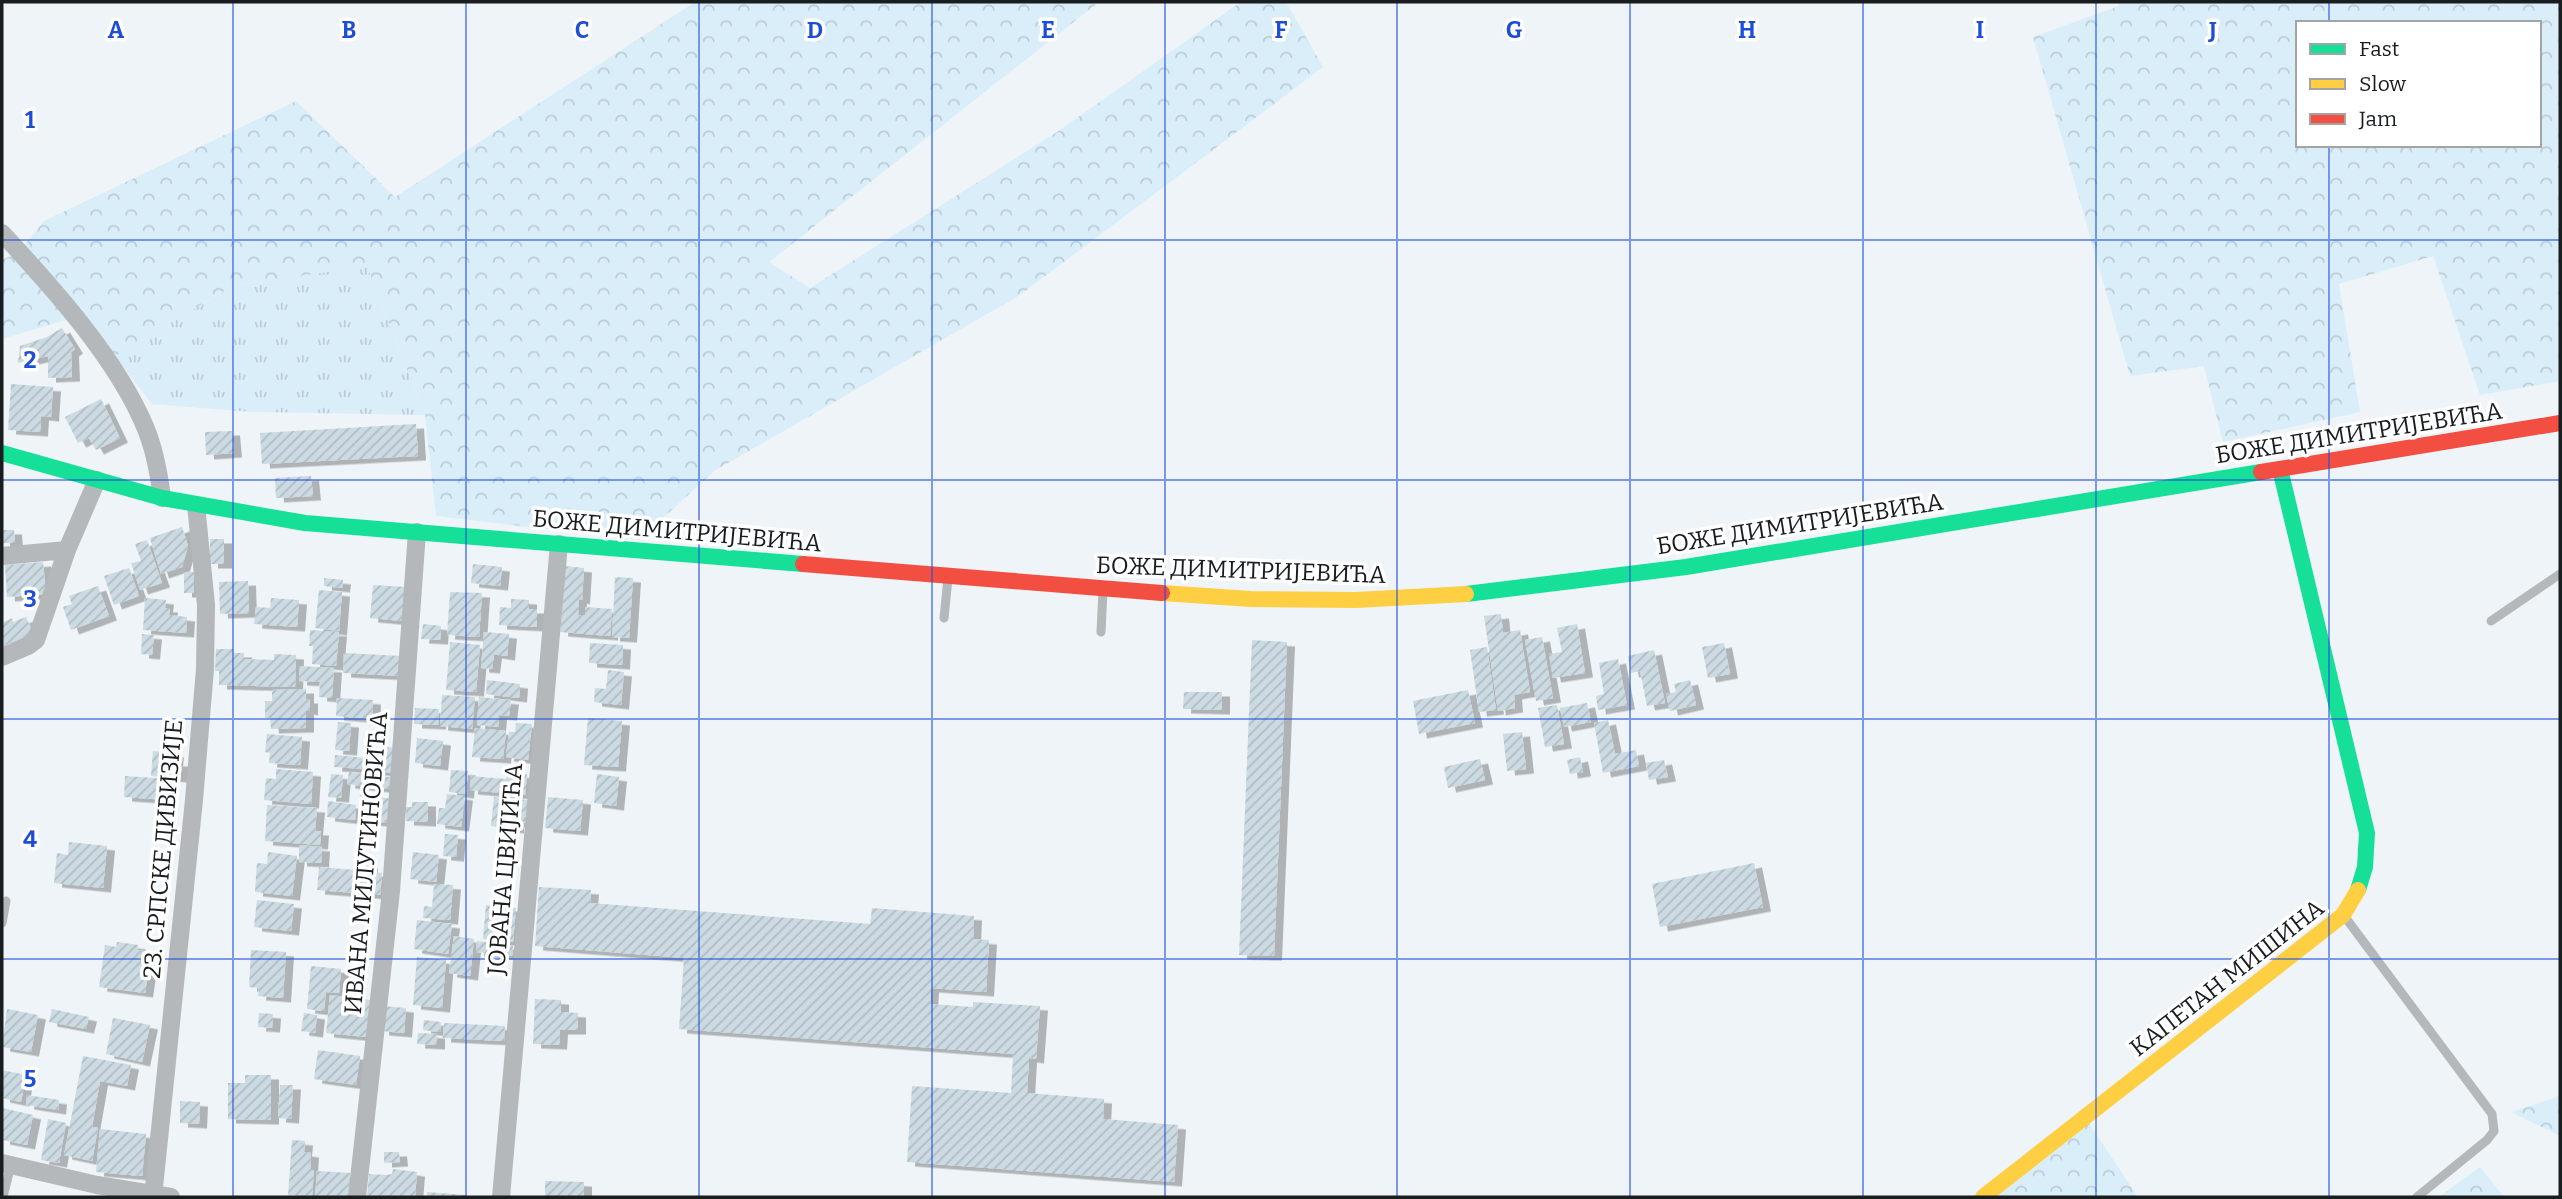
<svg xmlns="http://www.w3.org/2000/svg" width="2562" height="1199" viewBox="0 0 2562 1199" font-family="Bitter,serif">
<defs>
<pattern id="grass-tufts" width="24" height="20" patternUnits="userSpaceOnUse" patternTransform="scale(1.75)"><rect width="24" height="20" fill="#daeefa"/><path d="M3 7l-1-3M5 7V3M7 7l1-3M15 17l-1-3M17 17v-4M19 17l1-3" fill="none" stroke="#baccd6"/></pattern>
<pattern id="forest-crowns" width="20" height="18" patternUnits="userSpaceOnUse" patternTransform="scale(1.75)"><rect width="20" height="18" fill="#daeefa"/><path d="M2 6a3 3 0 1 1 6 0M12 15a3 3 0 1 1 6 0" fill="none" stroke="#baccd6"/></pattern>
<pattern id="building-hatch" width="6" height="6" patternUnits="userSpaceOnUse" patternTransform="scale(1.75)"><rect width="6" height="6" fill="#ccdbe3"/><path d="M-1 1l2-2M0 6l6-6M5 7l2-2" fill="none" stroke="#afbcc2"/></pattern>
<filter id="shadow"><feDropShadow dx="8" dy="4.5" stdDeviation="0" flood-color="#0004"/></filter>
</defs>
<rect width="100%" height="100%" fill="#eef4f7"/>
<path fill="url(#grass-tufts)" d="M367,266L425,415L251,412L152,404L115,356L232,286Z"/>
<path fill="url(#forest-crowns)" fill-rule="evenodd" d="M695,2H1099L769,262L810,288L1057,132L1241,2H1286L1323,67L1020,295L714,471L639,540L436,516L425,415L367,266L232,286L115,356L79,316L2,339V260L19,252L44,221L296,101L395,197Z
M2117,2H2560V381L2480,395L2433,256L2339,284L2360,412L2223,442L2204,366L2130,376L2033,37L2119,6ZM2298,23H2539V145H2298Z
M2560,1096V1136L2511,1112H2512Z
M2085,1117L2138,1197H1983Z
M2480,1167L2504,1197H2439Z"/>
<path fill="url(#building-hatch)" filter="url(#shadow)" d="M62,328L75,349L71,352L72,377L48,378V356L18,363L20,346L47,337Z
M11,384L53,387L51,417L41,416L40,432L8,430Z
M101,399L120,438L96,450L89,438L78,443L65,417Z
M416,424L418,456L262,464L260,433Z
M232,431L234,453L206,455L205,432Z
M311,476L313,496L276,498L275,478Z
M182,527L188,546L182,567L161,574L150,538Z
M2,530H14L15,543H2Z
M210,539H224V564H210Z
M147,540L162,583L140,590L131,563L141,561L135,544Z
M43,562L46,594L7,597L5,565Z
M473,564L502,567L500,586L471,583Z
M565,566L584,568L582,600L579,599L578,615H585V607L612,609L610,636L560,632Z
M129,568L139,596L114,605L104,576Z
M184,572H194V593H184Z
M615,577L633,578L629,638L612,637Z
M324,578L343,580L342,588L324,586Z
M248,581L249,613L220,614L219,582Z
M373,585L406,587L403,621L370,618Z
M98,586L109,616L71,630L63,607L72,604L69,596Z
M319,590L342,592L339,631L315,628Z
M450,592L482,593L479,637L447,635Z
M145,598L166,600L165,608H170L169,615L187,617L186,633L143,630Z
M271,598L299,600L297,627L254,624L256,607L270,608Z
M511,599L529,600V609H537V627L499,625L500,607L511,608Z
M1501,614L1503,633L1520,630L1530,692L1514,695L1515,708L1498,711L1484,616Z
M26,617L33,633L2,647V623L12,618L13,622Z
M423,624L441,626L440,640L421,639Z
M1577,624L1585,673L1553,678L1549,654L1562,652L1557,628Z
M310,630L339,632L336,666L312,664L313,646H309Z
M484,632L509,634L507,656L494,654L492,669L481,668Z
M142,634L154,635L152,655L141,654Z
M1542,637L1553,698L1536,701L1525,640Z
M1252,640L1287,642L1274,956L1239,955Z
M450,642L480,645L476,692L446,690Z
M590,643L623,645L622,665L589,663Z
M1724,643L1730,674L1708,678L1702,647Z
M1487,647L1496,710L1479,712L1470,650Z
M216,649H234V653H244V659L274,660V654L296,655L295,687L219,685V671H215Z
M1654,650L1665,703L1647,706L1640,671L1631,673L1628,656Z
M344,653L402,656L401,676L343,673Z
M1618,659L1627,705L1598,710L1596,696L1604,694L1599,663Z
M300,666L334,668L332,698L319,697L320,682L299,681Z
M608,670L624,672L621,705L594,702L595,688L606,689Z
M487,680L520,684L519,698L486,694Z
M1690,680L1696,705L1670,711L1666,694L1676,692L1674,684Z
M306,689V699H310V711L306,710V728L271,729L270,718H265V701H272V690Z
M1468,690L1475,723L1419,734L1413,701Z
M1184,692H1222V710L1183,709Z
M442,695L475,697L472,729L440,726Z
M479,697L511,700L509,716L499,715L498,727L477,725Z
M337,698L373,700L372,719L336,716Z
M1587,703L1591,722L1564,727L1560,708Z
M1557,705L1564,744L1545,747L1538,708Z
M415,708L439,709L438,725L414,724Z
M588,718L622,721L618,767L584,765Z
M1608,720L1615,754L1636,750L1639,766L1603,773L1594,723Z
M338,722L351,723L349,751L335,750Z
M516,723L532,724L528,760L506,757L509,732H515Z
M475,728L506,731L503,759L472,757Z
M1522,732L1526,769L1507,771L1503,734Z
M267,734L302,737L300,765L269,763L270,753L265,752Z
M417,738L443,741L440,766L415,763Z
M380,746L397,748L395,773L367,770L368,753L379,754Z
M153,751L176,753L175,762H181L180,778L151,776Z
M335,755L365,758L364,769L334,767Z
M1580,757L1583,772L1570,774L1567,760Z
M1480,759L1485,780L1448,788L1444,767Z
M1664,760L1668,777L1649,780L1646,763Z
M276,769L313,772L311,804L264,800L266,778L276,779Z
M451,770L468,771L466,794L449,792Z
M349,772L390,777L389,789L347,784Z
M507,773L527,774L525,795L470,790L471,776L506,779Z
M331,774L343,775L341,798L328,797Z
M597,774L619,777L616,806L594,803Z
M125,776L169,779L167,800L124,797Z
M447,794L465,796L461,827L437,824L439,808H445Z
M360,795L393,799L390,823L358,820Z
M494,797L528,800L526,823H516V829L491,826Z
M548,797L583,800L580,831L545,828Z
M328,801L356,805L355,820L327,817Z
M412,802H428V822L406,821V807H412Z
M267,805L317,808L315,831H321L320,845L265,841Z
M445,834L458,835L456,857L443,856Z
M69,842L107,846L103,888L54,883L57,853L68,855Z
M299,845L322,847L321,863L299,862Z
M268,852L297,856L292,896L255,892L257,863L267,864Z
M413,852L439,855L436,882L410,879Z
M357,863L370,864L369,872L382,873L380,895L317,890L319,867L356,870Z
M1754,863L1763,907L1660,927L1652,884Z
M434,884L453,885L450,920L423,918L424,906L432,907Z
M539,887L591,890L590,903L870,924L872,908L974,916L973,939L989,940L986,992L931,988L930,1004L973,1007V1002L1040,1006L1036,1059L1029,1058L1027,1093L1104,1099L1103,1119L1178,1125L1174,1182L907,1162L912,1086L1011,1093L1013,1054L679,1029L684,958L535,946Z
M257,900L294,904L291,931L254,927Z
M486,905L516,908L513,942L483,939Z
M417,920L452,924L448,954L414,949Z
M454,936L474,939L470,976L449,973Z
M477,941L513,946L512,956L476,952Z
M117,942L138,945V950L151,952L145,993L99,987L105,945L116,947Z
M251,950L286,952L283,998L258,996L259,988L249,987Z
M417,957L446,960L442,1008L413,1005Z
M311,966L341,969L339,993L326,992L324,1011L307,1009Z
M330,995L370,1000L366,1037L326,1033Z
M535,999L561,1000V1012L578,1013V1030H560L559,1045L533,1044Z
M383,1006L406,1008L404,1033L381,1031Z
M7,1009L38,1015L31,1052L2,1047Z
M52,1009L89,1017L86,1029L49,1022Z
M259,1013L273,1014L272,1028L258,1027Z
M304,1013L317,1015L315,1033L301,1031Z
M113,1018L150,1025L142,1062L106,1054Z
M424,1020L441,1022L440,1032L423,1030Z
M444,1023L505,1026L504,1041L443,1038Z
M418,1033L437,1034V1045L417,1044Z
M318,1050L360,1056L356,1085L314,1079Z
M83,1056L131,1065L127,1086L100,1081L92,1127L98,1128L92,1161L64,1155Z
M2,1070L26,1075L21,1102L2,1098Z
M245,1075H271V1120L228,1119V1083H245Z
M280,1085H293L291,1119L278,1118Z
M27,1095L59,1100L58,1110L26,1105Z
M180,1101L200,1102L199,1124L180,1123Z
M2,1108L33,1115L27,1145L2,1140Z
M48,1119L66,1123L59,1163L41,1160Z
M100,1129L146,1134L142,1176L96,1172Z
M292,1140L305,1141L304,1152L311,1153L310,1170H314L312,1196L288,1195Z
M384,1152H399L400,1162L384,1163Z
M393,1169L417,1172L415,1197H367L369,1174L386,1175L392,1174Z
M317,1171L350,1173L349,1197H315Z
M545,1181L584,1182V1197H545Z
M427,1192L466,1195V1197H427Z"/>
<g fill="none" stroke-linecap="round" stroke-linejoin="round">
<path stroke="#b5b8ba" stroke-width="9" d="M944,618L948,578
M2491,621L2560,574
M1101,632L1103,591
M2345,917L2492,1114L2494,1131L2487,1140L2417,1197
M2,923L6,901
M3,1197L11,1165"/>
<path stroke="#b5b8ba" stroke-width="18" d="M2,233C53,288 118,360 146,429C155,451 159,474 162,498
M2,556L67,550
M2,657L28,646L36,640L67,550L97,480
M2,1163L97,1185L171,1197
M153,1197L194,800L205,669L206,605L196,505
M357,1197L391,891L417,532
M501,1197L559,544"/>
<path stroke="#16e098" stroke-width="16" d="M2,453L162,498L305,523L803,564
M2280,469L2367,833L2365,867L2358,890
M1466,594L1686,567L2261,472"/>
<path stroke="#ffcf43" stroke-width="16" d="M1162,593L1251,599L1356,600L1466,594
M1983,1197L2343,915L2358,890"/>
<path stroke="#f24e42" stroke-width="16" d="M2261,472L2560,423
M803,564L1162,593"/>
</g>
<path fill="none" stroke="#1d4ed8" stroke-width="2" stroke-opacity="0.55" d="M233,2V1197M466,2V1197M699,2V1197M932,2V1197M1165,2V1197M1397,2V1197M1630,2V1197M1863,2V1197M2096,2V1197M2329,2V23M2329,145V1197M2,240H2560M2,480H2560M2,719H2560M2,959H2560"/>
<g text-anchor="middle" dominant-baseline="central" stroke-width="7" stroke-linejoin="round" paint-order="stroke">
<g font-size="24" fill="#191d1f" stroke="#fff">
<text transform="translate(2359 433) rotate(-9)">БОЖЕ ДИМИТРИЈЕВИЋА</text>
<text transform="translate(1800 524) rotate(-9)">БОЖЕ ДИМИТРИЈЕВИЋА</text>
<text transform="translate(677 531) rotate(5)">БОЖЕ ДИМИТРИЈЕВИЋА</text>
<text transform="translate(1241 570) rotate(2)">БОЖЕ ДИМИТРИЈЕВИЋА</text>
<text transform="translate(163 849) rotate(-85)">23. СРПСКЕ ДИВИЗИЈЕ</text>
<text transform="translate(366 863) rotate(-85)">ИВАНА МИЛУТИНОВИЋА</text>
<text transform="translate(505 869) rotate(-85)">ЈОВАНА ЦВИЈИЋА</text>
<text transform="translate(2227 978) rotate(-38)">КАПЕТАН МИШИНА</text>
</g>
</g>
<g font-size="23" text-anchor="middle" font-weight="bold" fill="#1d4ed8" stroke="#fff" stroke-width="7" stroke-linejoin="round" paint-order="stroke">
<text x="116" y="38">A</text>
<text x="349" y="38">B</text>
<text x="582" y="38">C</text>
<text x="815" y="38">D</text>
<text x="1048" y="38">E</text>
<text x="1281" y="38">F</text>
<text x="1514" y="38">G</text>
<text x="1747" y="38">H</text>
<text x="1980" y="38">I</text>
<text x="2213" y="38">J</text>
<text x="30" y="128">1</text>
<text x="30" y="368">2</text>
<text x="30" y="607">3</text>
<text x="30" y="847">4</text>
<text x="30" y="1087">5</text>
</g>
<rect width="2562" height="1199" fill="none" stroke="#191d1f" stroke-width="7"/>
<rect x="2296" y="21" width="245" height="126" fill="#ffffff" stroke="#a3a5a5" stroke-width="2"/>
<rect x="2310" y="44" width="35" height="10" fill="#16e098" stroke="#a3a5a5" stroke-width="2"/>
<text x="2359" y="56" font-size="21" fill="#191d1f">Fast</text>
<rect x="2310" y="79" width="35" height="10" fill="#ffcf43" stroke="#a3a5a5" stroke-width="2"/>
<text x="2359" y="91" font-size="21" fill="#191d1f">Slow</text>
<rect x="2310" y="114" width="35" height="10" fill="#f24e42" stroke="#a3a5a5" stroke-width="2"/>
<text x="2359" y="126" font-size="21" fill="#191d1f">Jam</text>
</svg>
